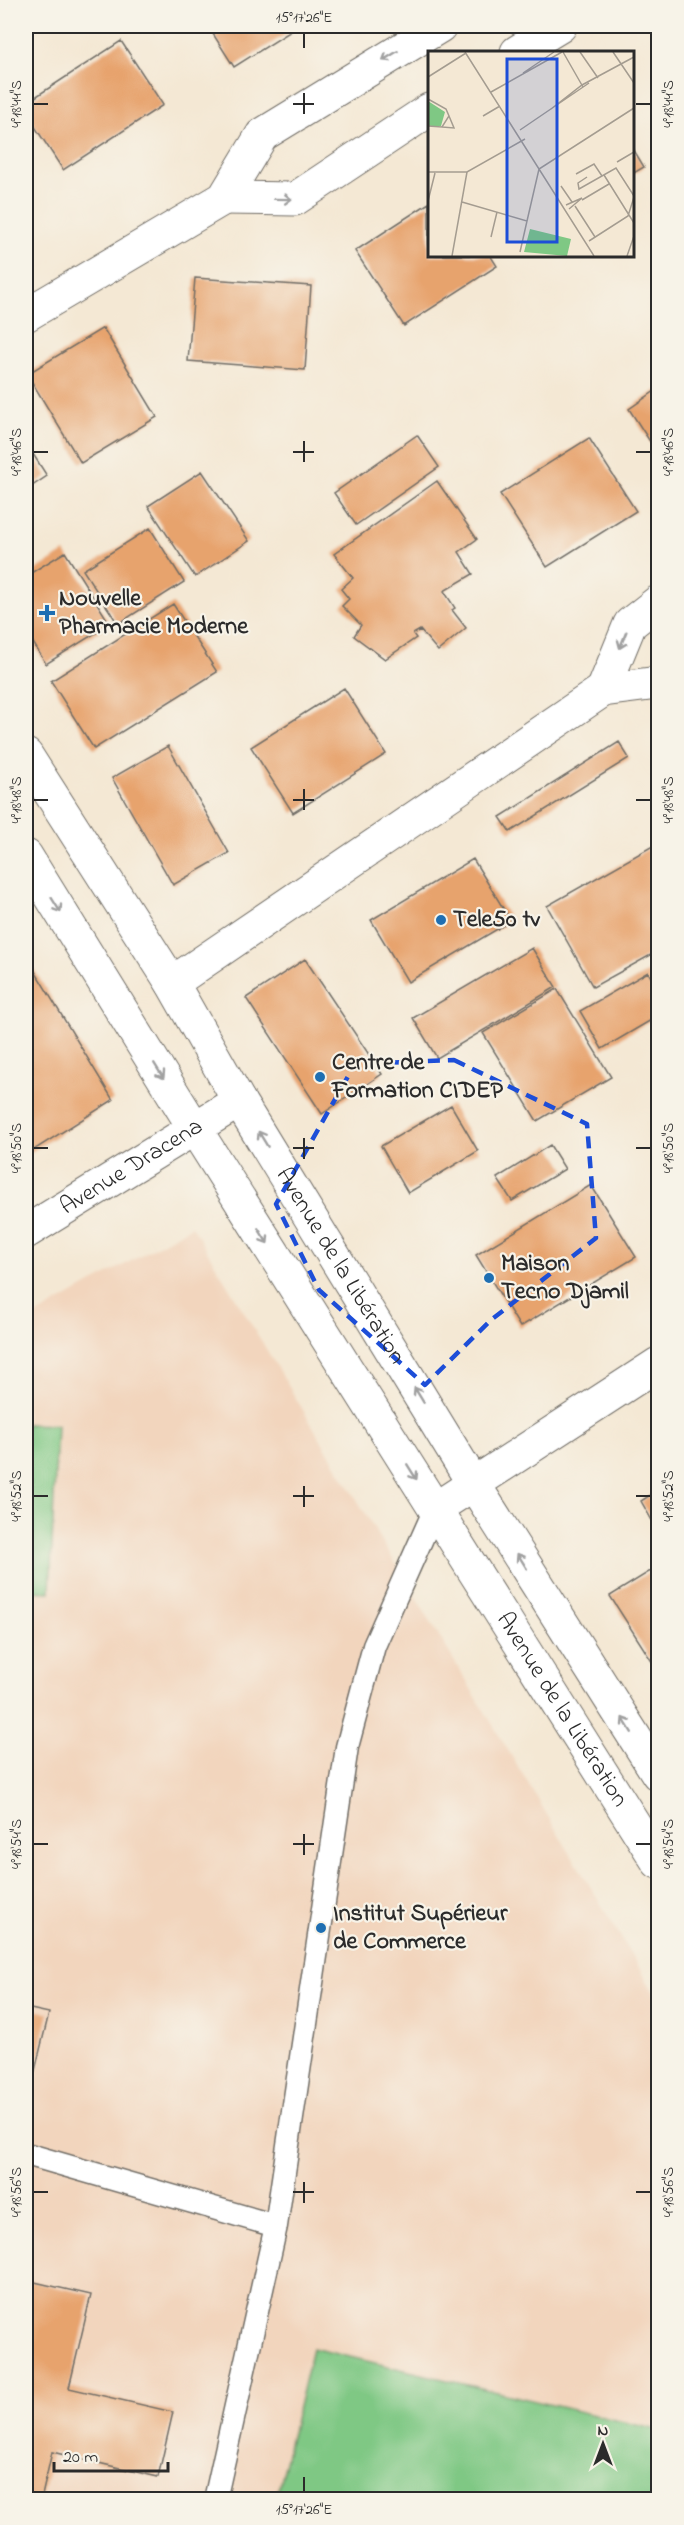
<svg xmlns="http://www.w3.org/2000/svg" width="684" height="2525" viewBox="0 0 684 2525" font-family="'Indie Flower',sans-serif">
<rect width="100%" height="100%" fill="#f7f3e8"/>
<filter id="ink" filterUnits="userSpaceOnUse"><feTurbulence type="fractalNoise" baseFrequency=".0167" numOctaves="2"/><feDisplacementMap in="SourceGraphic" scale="12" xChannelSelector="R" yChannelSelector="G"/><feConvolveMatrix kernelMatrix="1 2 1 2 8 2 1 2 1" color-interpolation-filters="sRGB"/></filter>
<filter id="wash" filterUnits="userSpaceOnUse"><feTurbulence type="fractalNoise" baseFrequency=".008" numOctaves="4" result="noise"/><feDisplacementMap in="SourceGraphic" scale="24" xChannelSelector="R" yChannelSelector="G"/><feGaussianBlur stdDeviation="1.35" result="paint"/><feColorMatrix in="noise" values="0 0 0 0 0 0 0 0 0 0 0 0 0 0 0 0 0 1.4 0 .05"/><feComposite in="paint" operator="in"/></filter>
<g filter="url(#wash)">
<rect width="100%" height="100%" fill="#f4e8d4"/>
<path fill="#f2d5bd" d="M192,1226L658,1999V2499H26V1321Z"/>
<path fill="#7fc884" stroke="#557a58" stroke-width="1.5" d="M26,1424L57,1425L50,1592L26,1591Z
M312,2348L658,2430V2499H276Z"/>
<g id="blocks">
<path fill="#e7a36d" d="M208,26H299L234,67Z
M121,41L163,105L63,170L26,113V103Z
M632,147L644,167L632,174Z
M429,203V255H490L497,266L404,326L355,251Z
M195,278L311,286L305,370L188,361Z
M103,328L157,417L81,463L27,374Z
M658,389V454L629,409Z
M417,435L439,467L356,525L334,493Z
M589,438L636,511L547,567L500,494Z
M26,443L47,476L26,490Z
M202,471L249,541L195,577L148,506Z
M437,481L477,539L459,552L473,574L444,591L455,608L452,610L466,628L438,651L420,630L413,634L416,638L385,659L354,636L361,625L342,606L349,599L341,589L353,578L334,554Z
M150,528L184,582L118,624L83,570Z
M65,552L110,624L46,664L26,631V576Z
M173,604L217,672L94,749L51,681Z
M344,688L386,754L293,813L251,747Z
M619,742L629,758L510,832L500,817Z
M168,746L229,853L173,885L112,778Z
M658,843V951L593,987L547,906Z
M473,859L511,921L408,982L371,920Z
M532,948L556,987L437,1058L413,1018Z
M305,959L382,1074L322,1114L246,998Z
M26,964L29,970L33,968L113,1100L26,1155Z
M648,972L658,990V1016L602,1049L580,1011Z
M557,989L611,1077L537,1121L483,1033Z
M451,1105L478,1151L408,1193L381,1146Z
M550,1145L565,1169L512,1201L497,1178Z
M591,1185L636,1257L520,1327L476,1255Z
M658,1490V1531L641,1501Z
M652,1570L658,1580V1671L610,1596Z
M26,2008L49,2013L30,2091L26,2089Z
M26,2280L91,2295L69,2388L173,2412L158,2477L52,2452L41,2500L26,2496Z"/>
</g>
</g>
<g filter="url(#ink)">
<use href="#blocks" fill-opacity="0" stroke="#716d66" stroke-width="1.5"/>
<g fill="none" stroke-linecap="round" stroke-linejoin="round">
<g stroke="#716d66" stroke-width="25">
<path id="service" d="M26,2154L276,2226L215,2500
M276,2226L347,1747L374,1646L435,1509"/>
</g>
<g stroke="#716d66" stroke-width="35">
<g id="minor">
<path d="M517,52L560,26"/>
<path d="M224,198L295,199L429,110"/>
<path d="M26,315L224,198L262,135L440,26"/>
<path d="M603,690L630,624L658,602"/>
<path d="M172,983L603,690L658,683"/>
<path id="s1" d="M26,1232L239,1101"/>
<path d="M435,1509L658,1364"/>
</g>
</g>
<g stroke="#716d66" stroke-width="35">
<g id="primary">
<path id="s2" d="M26,755L172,983L239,1101L473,1483L658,1774"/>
<path id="s3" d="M26,856L195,1129L658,1862"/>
</g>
</g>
<use href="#service" stroke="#fff" stroke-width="22"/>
<use href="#minor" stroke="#fff" stroke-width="33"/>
<use href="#primary" stroke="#fff" stroke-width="33"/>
</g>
<defs><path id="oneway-shaft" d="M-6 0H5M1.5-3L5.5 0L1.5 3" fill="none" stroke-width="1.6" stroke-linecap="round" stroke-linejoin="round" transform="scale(1.5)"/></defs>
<g stroke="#a0a0a0">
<use href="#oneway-shaft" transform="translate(390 56) rotate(148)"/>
<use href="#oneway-shaft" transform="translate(283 199) rotate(1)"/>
<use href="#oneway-shaft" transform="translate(623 640) rotate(112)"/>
<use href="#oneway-shaft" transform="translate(56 905) rotate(58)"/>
<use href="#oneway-shaft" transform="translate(159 1071) rotate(58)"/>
<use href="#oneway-shaft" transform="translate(263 1139) rotate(-121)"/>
<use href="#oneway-shaft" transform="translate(263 1236) rotate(58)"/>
<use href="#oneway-shaft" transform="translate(419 1395) rotate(-121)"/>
<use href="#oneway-shaft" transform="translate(412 1472) rotate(58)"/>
<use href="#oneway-shaft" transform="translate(522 1561) rotate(-122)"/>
<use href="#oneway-shaft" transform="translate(627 1725) rotate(-122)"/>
</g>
</g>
<path fill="none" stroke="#1d4ed8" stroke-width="4.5" stroke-dasharray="12 8" stroke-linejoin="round" d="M454,1060L587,1124L596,1238L491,1320L425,1385L319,1290L276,1204L355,1064Z"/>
<path fill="none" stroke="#2b2b2b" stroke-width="2" d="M304,33V48M304,93V114M33,104H48M293,104H314M636,104H651M304,441V462M33,452H48M293,452H314M636,452H651M304,789V810M33,800H48M293,800H314M636,800H651M304,1138V1159M33,1148H48M293,1148H314M636,1148H651M304,1486V1507M33,1496H48M293,1496H314M636,1496H651M304,1834V1855M33,1844H48M293,1844H314M636,1844H651M304,2182V2203M33,2192H48M293,2192H314M636,2192H651M304,2477V2492"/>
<g fill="#1f6fb2" stroke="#f7f3e8" stroke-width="2">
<path d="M44 604h6v6h6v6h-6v6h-6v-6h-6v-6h6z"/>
<circle cx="441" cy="920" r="6"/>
<circle cx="320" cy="1077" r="6"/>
<circle cx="489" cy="1278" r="6"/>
<circle cx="321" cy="1928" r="6"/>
</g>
<g text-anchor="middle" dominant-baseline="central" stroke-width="4.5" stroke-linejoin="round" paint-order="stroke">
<g font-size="24" font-weight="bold" fill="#2b2b2b" stroke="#f7f3e8" text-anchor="start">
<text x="59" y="599">Nouvelle<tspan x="59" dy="28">Pharmacie Moderne</tspan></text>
<text x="453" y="920">Tele50 tv</text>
<text x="332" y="1063">Centre de<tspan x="332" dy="28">Formation CIDEP</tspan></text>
<text x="501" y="1264">Maison<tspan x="501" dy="28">Tecno Djamil</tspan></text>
<text x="333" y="1914">Institut Supérieur<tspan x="333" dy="28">de Commerce</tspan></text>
</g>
<g font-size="24" fill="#2b2b2b" stroke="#f7f3e8">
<text stroke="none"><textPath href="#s1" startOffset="124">Avenue Dracena</textPath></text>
<text stroke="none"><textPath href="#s2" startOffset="600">Avenue de la Libération</textPath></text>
<text stroke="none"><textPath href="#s3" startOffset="1008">Avenue de la Libération</textPath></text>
</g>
</g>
<g transform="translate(428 51)">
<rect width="206" height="206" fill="#f4e8d4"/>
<path d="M0,50L17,61L13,75H0ZM102,178L143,188L139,205L96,201Z" fill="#7fc884"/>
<path fill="none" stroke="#a49c90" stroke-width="1.5" d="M37,1L166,205M135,1L155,36M152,1L170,27M185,1L206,32M95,22L126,1M0,26L38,2M63,41L134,1M0,48L18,58L21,65L14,76L0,75M123,58L154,34L206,6M55,65L72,55M14,76L26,77L21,65M92,79L161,32M189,111L206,101M0,121H39L97,88M148,123L166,113L174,125M176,124L206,172M159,126L150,132L151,138L188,117L206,145M133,135L144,151M154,149L181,133M0,150L7,122M34,151L99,170L92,201M138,154L154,147L141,158M147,155L167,186M99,170L111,118L206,57M63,186L69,161M161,190L200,165L206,146M24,205L39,121M199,205L206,185"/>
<path fill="#1d4ed8" fill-opacity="0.15" stroke="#1d4ed8" stroke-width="3" d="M79,8H129V191H79Z"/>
<rect width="206" height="206" fill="none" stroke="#2b2b2b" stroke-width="3"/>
</g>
<rect width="684" height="2525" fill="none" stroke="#f7f3e8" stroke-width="66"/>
<g transform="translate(603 2444)" stroke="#f7f3e8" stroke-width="4.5" paint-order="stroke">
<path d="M0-4.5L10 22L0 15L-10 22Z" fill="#2b2b2b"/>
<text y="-9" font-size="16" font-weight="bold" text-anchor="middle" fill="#2b2b2b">N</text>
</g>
<path d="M54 2462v9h114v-9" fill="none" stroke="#2b2b2b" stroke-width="3"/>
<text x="63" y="2462" font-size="18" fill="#2b2b2b" stroke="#f7f3e8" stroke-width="4.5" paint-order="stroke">20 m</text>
<rect x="33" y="33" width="618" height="2459" fill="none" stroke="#2b2b2b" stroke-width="2"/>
<g font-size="15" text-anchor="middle" fill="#2b2b2b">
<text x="304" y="22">15°17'26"E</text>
<text transform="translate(16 104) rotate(-90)" y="5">4°18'44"S</text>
<text transform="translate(668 104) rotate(-90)" y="5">4°18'44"S</text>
<text transform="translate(16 452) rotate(-90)" y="5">4°18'46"S</text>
<text transform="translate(668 452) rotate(-90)" y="5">4°18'46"S</text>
<text transform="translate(16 800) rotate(-90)" y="5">4°18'48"S</text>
<text transform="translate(668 800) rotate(-90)" y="5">4°18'48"S</text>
<text transform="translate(16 1148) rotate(-90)" y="5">4°18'50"S</text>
<text transform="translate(668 1148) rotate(-90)" y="5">4°18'50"S</text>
<text transform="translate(16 1496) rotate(-90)" y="5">4°18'52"S</text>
<text transform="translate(668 1496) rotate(-90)" y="5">4°18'52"S</text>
<text transform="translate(16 1844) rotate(-90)" y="5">4°18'54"S</text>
<text transform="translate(668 1844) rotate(-90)" y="5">4°18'54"S</text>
<text transform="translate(16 2192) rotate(-90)" y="5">4°18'56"S</text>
<text transform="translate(668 2192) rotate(-90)" y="5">4°18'56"S</text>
<text x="304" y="2514">15°17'26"E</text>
</g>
</svg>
